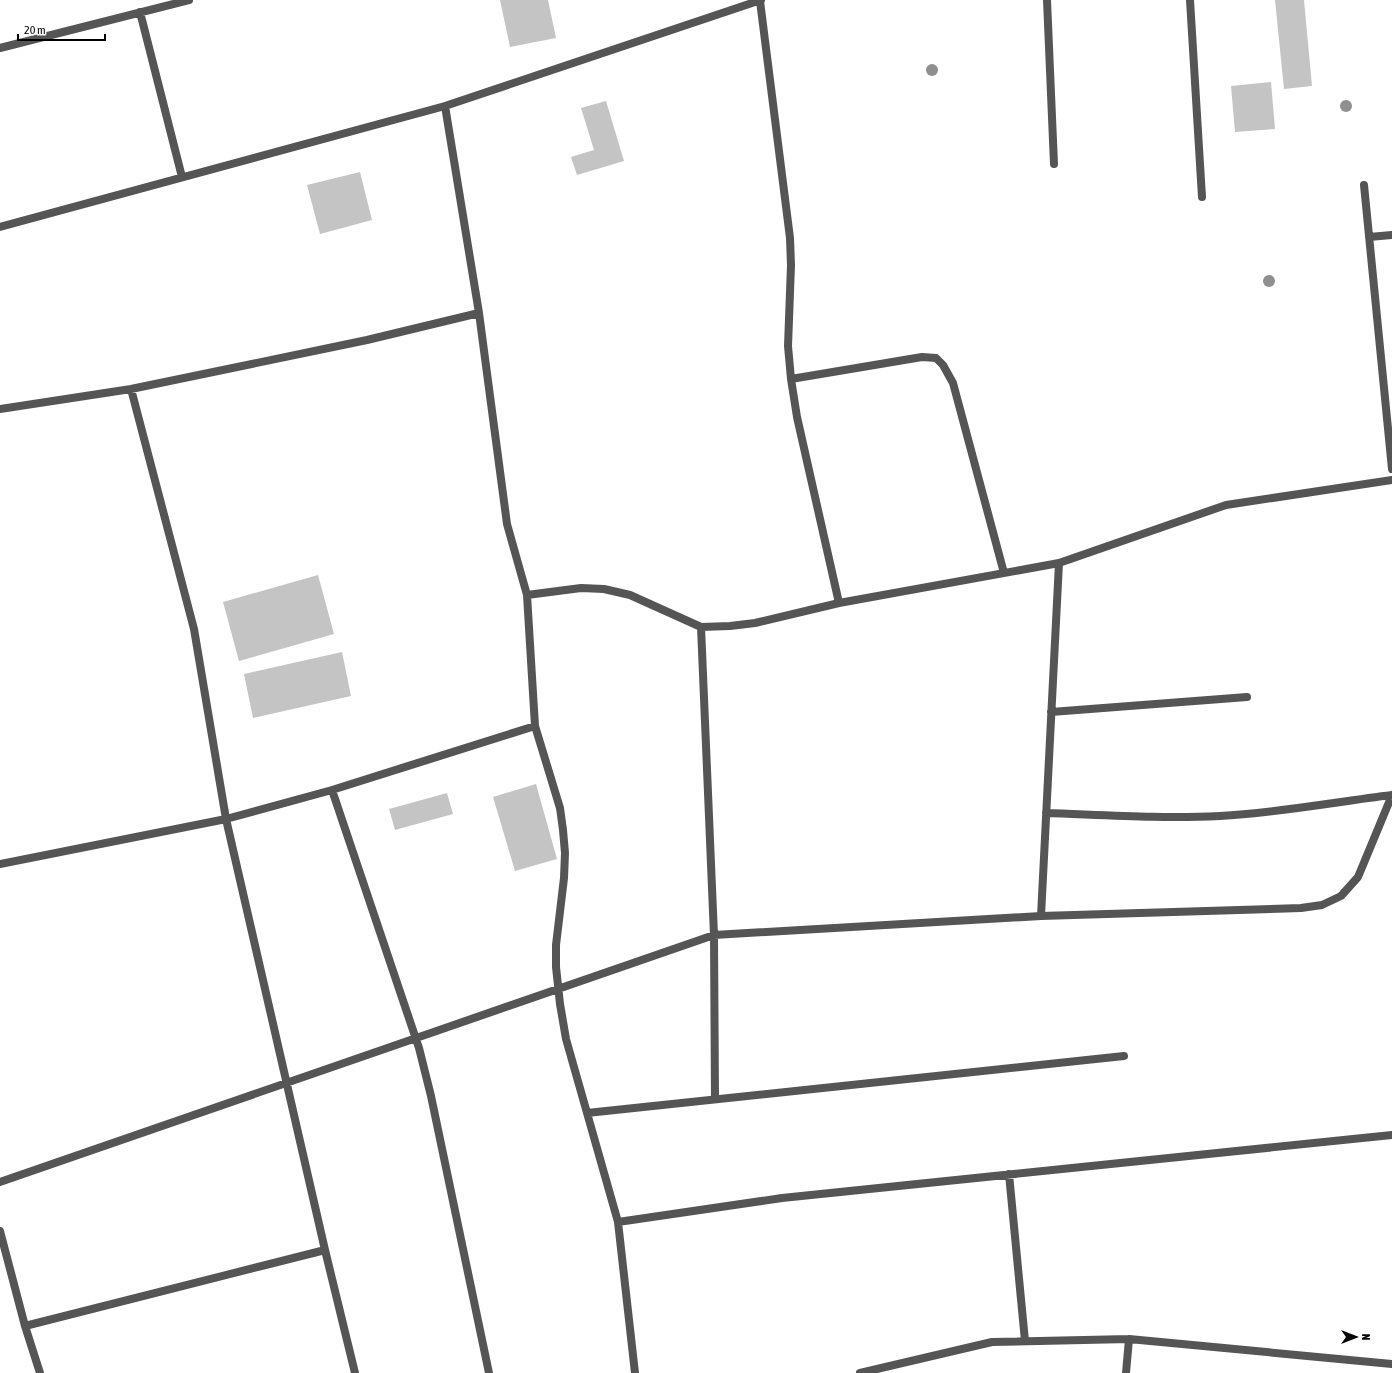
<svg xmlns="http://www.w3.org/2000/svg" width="1392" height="1373" viewBox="0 0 1392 1373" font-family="'Asap Condensed',sans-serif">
<rect width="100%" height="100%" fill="#fff"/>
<path fill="#c4c4c4" d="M500,0H548L556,38L510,47Z
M1275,0H1304L1312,86L1284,89Z
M1271,82L1275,129L1235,132L1231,86Z
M606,101L624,161L577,175L571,157L594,150L581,108Z
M360,172L372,220L320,234L307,185Z
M318,575L334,634L239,661L223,602Z
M342,652L351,696L253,718L244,674Z
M536,784L557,859L515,871L493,797Z
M447,793L453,814L395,830L389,809Z"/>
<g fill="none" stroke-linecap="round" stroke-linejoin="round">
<path stroke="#555" stroke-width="8" d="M1047,0L1054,164
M1190,0L1202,197
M760,1L790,238L791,265L788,346L791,379L797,417L839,603
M140,12L182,177
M0,48L189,0
M445,106L479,313L507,524L527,595L535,726L560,808L563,830L565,853L564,878L556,945V967L560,1004L566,1039L618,1222L635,1373
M1364,185L1392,469
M0,227L445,106L761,0
M1369,237L1392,235
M791,379L922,357L936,358L943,365L953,383L1004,573
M131,389L194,629L226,819L325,1250L355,1373
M0,409L131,389L367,340L479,313
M527,595L581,588L604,589L630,595L701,627L730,626L755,623L839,603L1059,563L1226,505L1392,480
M701,627L714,935L715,1099
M1051,712L1247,697
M332,790L419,1048L431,1096L489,1373
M1046,813C1104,815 1162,819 1220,816C1277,813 1335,802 1392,795
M0,864L226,819L332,790L535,726
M1041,916L1059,563
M587,1113L1124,1056
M1009,1174L1025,1341
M0,1182L714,935L1041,916L1301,908L1322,905L1341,896L1358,877L1392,795
M618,1222L782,1198L1392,1135
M0,1231L25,1326L40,1373
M25,1326L325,1250
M860,1373L992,1342L1129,1339L1392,1364
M1126,1373L1129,1339"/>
</g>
<g fill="#8f8f8f">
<circle cx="932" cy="70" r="6"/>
<circle cx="1346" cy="106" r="6"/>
<circle cx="1269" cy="281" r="6"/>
</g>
<g transform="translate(1356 1337) rotate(90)" stroke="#ffffff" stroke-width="3" paint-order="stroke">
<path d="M0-3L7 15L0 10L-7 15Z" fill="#000000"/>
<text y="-6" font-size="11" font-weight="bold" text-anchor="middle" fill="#000000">N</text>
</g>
<path d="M18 34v6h87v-6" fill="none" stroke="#000000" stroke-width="2"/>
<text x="24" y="34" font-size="12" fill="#000000" stroke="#ffffff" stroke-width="3" paint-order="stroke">20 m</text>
</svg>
